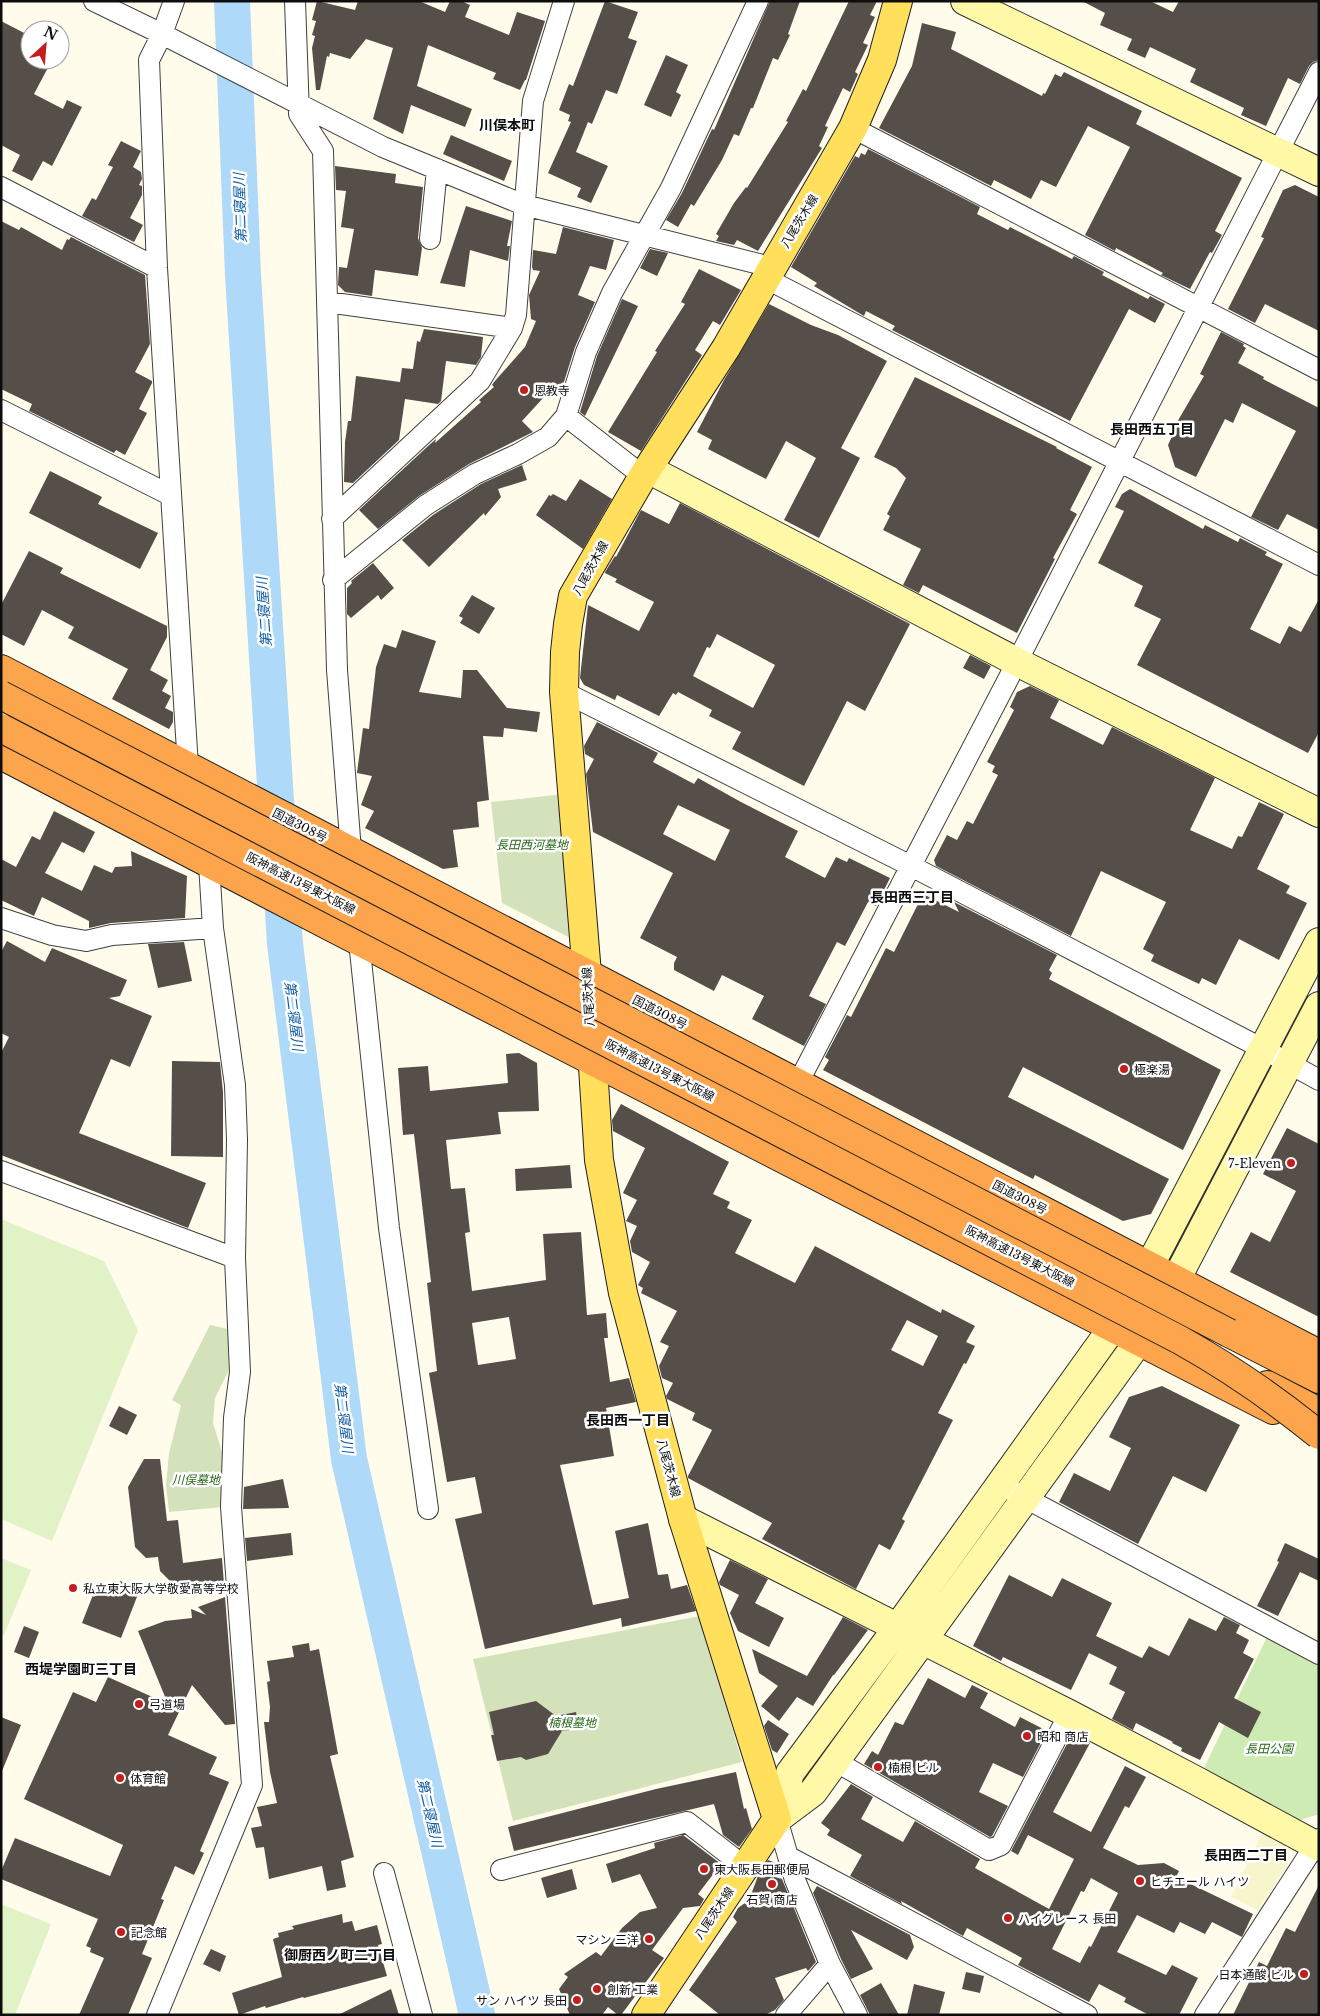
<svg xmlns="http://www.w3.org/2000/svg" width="1320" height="2016" viewBox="0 0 1320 2016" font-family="'Libre Baskerville','Noto Sans JP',serif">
<rect width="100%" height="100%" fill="#fffcec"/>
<path fill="#f6f5cb" d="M1264,1830L1288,1843L1290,1861L1258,1910L1231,1897Z"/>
<path fill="#ceebb4" d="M1267,1637L1319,1664V1814L1300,1820L1203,1770Z"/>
<path fill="#d4e2bc" d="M564,794L574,940L502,903L491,802Z
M210,1325L228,1329L229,1370L215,1398L213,1423L225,1462L224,1507L169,1512L166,1485L169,1453L181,1405L172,1400Z
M700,1616L742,1762L513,1821L473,1659Z"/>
<path fill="#e1f2c6" d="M1,1219L104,1261L138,1330L52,1541L1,1519Z
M1,1558L31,1570L4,1635L1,1634Z
M1,1904L51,1924L15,2015H1Z"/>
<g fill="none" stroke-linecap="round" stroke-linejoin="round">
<path stroke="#aed9f9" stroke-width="36" d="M232,1L243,275L285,944L349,1459L477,2015"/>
</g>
<path fill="#564e48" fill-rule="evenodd" d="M317,1L355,10L358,1H419L445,12L450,1H461L470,5L465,17L509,35L517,12L545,21L526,80H525L520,90L493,79L496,73L428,45L417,86L472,109L465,127L411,105L403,134L373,119L393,48L366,39L350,59L330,53L329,57L327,56L320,90H316L312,48L315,36L312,35L316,21L312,20Z
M605,1L638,12L628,38L637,41L617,94L606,90L592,124L588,122L576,152L608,166L591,203L577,197L581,188L548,173L571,122L568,121L570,115L559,110L569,84L573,86Z
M770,1H800L788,34L790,35L778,60L773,58L753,108H751L739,136L734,134L722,160L694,206L691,204L678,227L666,220L682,193L712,129L714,130Z
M849,1H877L870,15L875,17L863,43L868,45L855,72L858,74L850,92L843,88L825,126L828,127L819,146L822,148L758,251L737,240L734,245L716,241L719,236L716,234L734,203L746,187L747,188L788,122L786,121L803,89L806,91Z
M1082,1H1150L1173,12L1179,1H1319V60L1313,62L1309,66L1300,84L1288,78L1266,126L1241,115L1244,108L1190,82L1196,69L1150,47L1145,58L1127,50L1132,39L1100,25L1105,13Z
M1,21L30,36V60H52L34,94L63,109L67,100L82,107L52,166L43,161L32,181L12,171L20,155L1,145Z
M922,23L956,32L951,49L1042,96L1043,93L1045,94L1055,74L1061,77L1064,72L1142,111L1136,124L1242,178L1215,231L1222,235L1212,253L1210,252L1190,289L1161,275L1163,273L1116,248L1115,251L1085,235L1130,147L1088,126L1056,187L1041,180L1031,199L994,180L991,186L879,128L912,66Z
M666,55L688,65L676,92L681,95L671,117L644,105Z
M451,135L512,161L504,181L443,154Z
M121,141L141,151L133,167L141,172L142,179L139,185L142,186V195L130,218L143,225L134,242L82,216L92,198L96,200L113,167L108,165Z
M868,149L980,207L977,214L1008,230L1010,227L1072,259L1074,256L1104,272L1102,275L1148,299L1150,296L1165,304L1155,323L1129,309L1070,421L892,330L895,326L866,311L864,316L814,286L817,283L791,267L855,156L859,158L861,153L865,155Z
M335,166L396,174L395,183L423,187L418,238L422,248L418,276L375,270L372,296L345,292L338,285L339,267L347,268L354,229L341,227L346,191L336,190Z
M1295,185L1319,197V331L1265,304L1255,323L1228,309L1264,238L1261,237L1283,190Z
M466,206L512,221L507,246H510L508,261L470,250L465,287L440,283Z
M1,221L19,230L21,227L62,250L67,239L69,240L71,237L145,275L150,344L135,372L152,381V383L139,409L147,413L125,455L116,450L114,453L29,411L32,404L1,389Z
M563,227L614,240L606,270L590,266L578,295L595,302L575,347L562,388L555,385L522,421L533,432L469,464L419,496L378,529L359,510L427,447L436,439L435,443L481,402L479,400L494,387L492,385L494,382L525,347L536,321L531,319L529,295L540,271L533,270L532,267L533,250L556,254Z
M650,249L668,253L657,276L640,268Z
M699,269L741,290L720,325L713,321L695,350L702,355L641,451L608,432L657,352L655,351L685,304L681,302Z
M622,299L638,306L585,416L580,412L597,356Z
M769,304L811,325L838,335L887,361L841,448L860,458L819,538L784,520L816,458L786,441L766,479L708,449L712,440L697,432L724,380Z
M424,329L483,337L481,357L476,365L446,361L441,401L438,404L405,399L399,440L353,483L344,482L345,442L348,421H351L356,376L400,382L402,368L413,369L417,341L420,342Z
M1221,332L1244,344L1243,346L1246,348L1238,363L1264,377L1263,379L1319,408V530L1287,514L1278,530L1251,517L1296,431L1242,403L1233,423L1225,419L1196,477L1175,467L1168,445L1175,430L1173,429L1204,376L1200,374Z
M915,377L1057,447L1056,448L1092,467L1070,510L1077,514L1053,558L1055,559L1017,633L923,585L919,593L903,585L921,549L883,530L890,516L887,514L906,478L896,468L874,457Z
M522,465L527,480L498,489L501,497L485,516L484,513L429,567L402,540L433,515L481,484Z
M50,471L102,497L98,504L158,533L140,569L29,513Z
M580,479L612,499L583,549L536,515L549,495L551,496L553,494L566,501Z
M1130,489L1203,529L1205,525L1238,542L1240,538L1267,552L1265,555L1283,564L1250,629L1280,644L1289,626L1301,632L1319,599V732L1308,753L1137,665L1161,619L1134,606L1143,586L1098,563L1124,511L1115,507L1122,494Z
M680,503L910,624L865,711L847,701L804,786L732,749L741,732L709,716L712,710L678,692L676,695L673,693L659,716L617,695L615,700L584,685L580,678L588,605L639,631L654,602L615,582L617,579L605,573V572L615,556L616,557L641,510L669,524ZM717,634L775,665L753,708L693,676L707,647L710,648Z
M29,551L63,568L60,573L167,626V637L150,670L168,680L162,691L171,696L165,708L173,712V722L169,729L112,699L128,669L68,638L74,627L42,610L24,646L1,634V605Z
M373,563L394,588L381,600L378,595L351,618L347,614V588L352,583L351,581Z
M472,595L495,608L479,634L460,623L463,618L459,616Z
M402,630L436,641L419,692L461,698L463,670H477L507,708L540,712L537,732L504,728L503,737L483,736L489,800L477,802L479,827L453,830L458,867L443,869L365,828L374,811L361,805L372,776L357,773L363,728L369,729L376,667L384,644L396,648Z
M970,655L991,666L984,679L963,668Z
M1030,686L1059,700L1050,718L1103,745L1112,727L1215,778L1190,830L1232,849L1238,836L1242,837L1259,802L1284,814L1257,869L1290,886L1286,893L1307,903L1279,960L1239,939L1216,985L1202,978L1199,984L1151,961L1154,955L1143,949L1166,902L1101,871L1071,936L936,866L934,860L947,835L957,840L967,821L973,824L998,775L992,772L995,766L987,762L1014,710L1010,707L1017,692Z
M597,722L658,753L653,762L694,784L698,778L741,802L798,831L785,857L825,878L836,857L847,862L849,858L890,878L876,906L868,902L845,946L837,942L809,996L826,1004L804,1046L752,1019L764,996L722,975L714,991L674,970V963L677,957L640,938L673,873L593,832L586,774L594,759L585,754L584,746ZM678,805L730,830L715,861L663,834Z
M54,811L95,832L84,853L62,842L45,873L82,891L94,865L112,873L115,867L132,866L131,851L187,876L185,918L111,923L89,928V921L42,897L34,916L1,900V859L16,867L32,836L40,840Z
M923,894L959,912L954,902L1057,955L1049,970L1052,973L1049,979L1221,1070L1183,1150L1023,1067L1008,1097L1169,1179L1151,1214L1123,1221L1035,1175L1033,1179L823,1070L829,1060L825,1057L847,1015L851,1017L886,948L894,952Z
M7,941L45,962L52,948L127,980L120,996L109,998L152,1016L130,1067L111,1059L79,1133L206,1183L188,1228L1,1155V1053L9,1037L1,1033V952Z
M184,942L192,981L158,988L148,944Z
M519,1053L537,1063L539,1111L498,1112L501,1134L446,1140L451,1189L465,1188L470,1232L465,1233L472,1291L546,1280L543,1234L581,1232L587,1315L606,1313L608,1338H604L610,1382L629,1378L636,1402L606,1408L614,1456L560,1465L593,1605L629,1598L615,1531L648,1523L658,1575L668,1574L671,1589L687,1585L696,1611L622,1627L621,1618L485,1649L455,1519L482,1513L475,1477L447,1482L429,1373L437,1371L427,1283L431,1282L414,1134L403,1135L398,1068L428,1066L430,1091L508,1083L506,1054ZM509,1317L516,1359L478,1365L472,1323Z
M172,1061L220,1062L223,1092V1157L171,1156Z
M621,1104L729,1162L713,1194L730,1202L727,1208L752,1220L735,1253L795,1283L815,1246L941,1313L942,1309L975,1326L966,1342L975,1346L966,1364L964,1363L938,1413L953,1420L902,1519L905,1521L890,1550L879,1544L856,1589L762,1539L772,1523L688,1478V1476L712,1430L692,1420L695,1413L667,1399L666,1396L673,1383L662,1378L659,1366L669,1346L660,1342L677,1311L641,1293L643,1288L638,1285L650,1262L632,1252L630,1241L637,1226L626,1221L637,1200L623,1193L645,1148L613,1131L612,1120ZM907,1320L938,1336L923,1366L891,1350Z
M1287,1128L1319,1144V1317L1230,1272L1251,1232L1270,1242L1296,1191L1263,1174Z
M570,1165L572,1188L516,1191L515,1169Z
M1162,1386L1240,1425L1206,1492L1173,1476L1138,1544L1059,1502L1074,1473L1110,1491L1131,1448L1109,1437L1129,1397Z
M119,1406L137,1415L127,1435L109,1426Z
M144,1459H160L167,1521L178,1520L183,1563L222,1558L224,1584L178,1589L160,1571L158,1557L146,1558L135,1547L128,1487Z
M283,1479L289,1508L243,1509L244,1487Z
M291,1533L293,1555L247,1561L245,1538Z
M1285,1543L1319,1559V1581L1300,1572L1278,1616L1257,1606L1279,1562L1277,1561Z
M730,1560L768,1579L755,1603L784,1618L769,1647L738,1631L730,1613L739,1595L720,1585L719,1582Z
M1009,1575L1052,1597L1062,1578L1112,1603L1096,1636L1142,1658L1149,1646L1169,1656L1189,1618L1216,1631L1224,1617L1240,1625L1236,1633L1249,1640L1243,1653L1254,1659L1234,1698L1261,1712L1248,1738L1219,1722L1200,1760L1181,1751L1182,1748L1172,1743L1173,1742L1136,1723L1133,1730L1112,1719L1125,1692L1109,1684L1117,1667L1089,1653L1071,1690L1003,1657L1001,1661L973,1646Z
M120,1581L140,1589L121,1638L82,1623L98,1582L117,1590Z
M225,1597L235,1724L225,1725L192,1685L168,1735L217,1757L209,1774L229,1782L200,1851L204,1853L194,1875L175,1866L161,1899L164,1900L142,1954L152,1958L128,2015H79L104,1958L90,1952L91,1948L86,1946L98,1919L1,1879V1871L15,1838L110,1876L123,1845L24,1799L73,1692L96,1702L108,1677L168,1704L138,1631L165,1621L192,1618L191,1609L206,1615L198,1607Z
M843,1617L868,1630L834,1675H833L813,1706L797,1697L779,1721L761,1706L778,1686L759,1673L752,1649L807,1676Z
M24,1626L39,1632L29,1658L14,1652Z
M309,1643L310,1651L319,1649L338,1754L330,1756L354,1857L341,1861L346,1887L327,1891L322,1866L269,1879L264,1847L256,1848L251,1828L262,1826L257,1807L277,1803L270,1772L264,1722H269L270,1707L267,1682L270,1681L267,1661L294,1657L292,1646Z
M928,1678L965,1698L972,1685L988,1693L980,1708L1015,1727L1020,1717L1047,1731L1023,1777L993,1763L979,1792L1008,1806L992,1836L990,1837L864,1764L872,1751L878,1755L895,1722L903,1725Z
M536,1701L556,1716L576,1712L579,1728L562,1731L548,1754L526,1760L521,1757L497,1761L491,1735H494L489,1712Z
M1,1717L21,1725L2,1771H1Z
M768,1720L789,1734L777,1753L772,1750L764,1726Z
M1072,1734L1090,1743L1053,1812L1091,1832L1125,1766L1146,1777L1129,1808L1125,1806L1103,1848L1138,1865L1164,1863L1179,1871L1176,1877L1253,1914L1242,1937L1212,1922L1205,1934L1180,1922L1174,1933L1137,1915L1117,1952L1166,1975L1172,1965L1198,1978L1179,2015H1149L1124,2002L1126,1998L1099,1984L1089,2002L1018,1965L1022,1958L967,1928L963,1936L901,1901L902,1904L850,1876L862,1855L827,1835L830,1830L821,1823L851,1784L873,1797L861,1819L903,1842L915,1821L980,1859L975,1868L1049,1909L1074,1859L1028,1835L1018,1855L1011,1851ZM1091,1878L1118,1893L1091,1947L1089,1946L1080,1963L1052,1949L1081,1891L1084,1892Z
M736,1772L744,1809L746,1808L752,1829L739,1847L723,1835L714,1804L514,1851L508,1827L656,1789Z
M683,1835L721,1864L698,1894L704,1899L700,1906L683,1908L652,1950L664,1958L621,2015H618L608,2007L602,2015H570L559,1989L568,1977L564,1974L596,1952L601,1956L622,1928L640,1912L657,1908L640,1874L612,1883L606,1864L655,1848L654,1843Z
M768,1860L778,1864L779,1867L775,1877L782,1879L816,1962L808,1971L806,1968L775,1978L784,2000L775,2010L765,2015H720L689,1990L737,1922L733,1917L738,1908L749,1900L758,1876Z
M572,1869L577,1889L547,1898L541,1878Z
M1319,1885V2015H1233L1259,1962L1267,1966L1286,1928L1295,1932Z
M817,1886L910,1935L914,1947L907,1960L851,1930L873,1969L851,1979L841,1959L813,1893Z
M342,1914L343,1923L352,1921L355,1931L377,1925L382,1944L378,1945L387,1976L304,1998L303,1997L266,2008L265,2006L239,2015L232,1993L282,1977L273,1939L279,1937L278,1933L294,1929L292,1926Z
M211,1949L226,1956L220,1972L203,1964Z
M966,1972L984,1976L980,1993L962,1989Z
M881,1983L899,2015H870L860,1995Z
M914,1984L945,1992L939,2015H907Z
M391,1989L399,2015H338Z"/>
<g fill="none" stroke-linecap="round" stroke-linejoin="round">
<g stroke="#404040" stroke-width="22">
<path id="street" d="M94,1L162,34L383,147L524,205L771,267
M174,1L162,34L149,60L157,268L188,767
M295,1L299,114L323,151L337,670L351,851
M853,128L1319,370
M1,187L157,268
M430,239L437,169
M765,278L1319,565
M327,302L512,328
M1,410L170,495
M566,416L643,476
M332,519L480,381L512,328L516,315L533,101L564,1
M333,580L426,505L475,474L518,454L548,437L566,416L586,352L612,293L671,188L758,1
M564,692L911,866L1263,1049L1319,1080
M1,918L52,935L86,941L112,935L213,928
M359,941L389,1228L428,1509
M798,1083L1017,662L1319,72
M1,1171L235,1258
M1014,1492L1319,1654
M835,1761L989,1850L1001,1845L1069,1714
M777,1819L795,1880L830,1964L857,2015
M789,1857L1087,2015
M501,1870L687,1822L745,1867
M384,1873L422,2015
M157,2015L252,1785L231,1507L234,1418L240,1372L235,1258L237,1140L235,1085L213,928L209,864
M786,2015L830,1964
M1205,2015L1319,1839"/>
</g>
<g stroke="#2f2f2f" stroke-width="30">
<path id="secondary" d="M965,1L1319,172
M648,469L1017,662L1319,813
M683,1519L1069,1714L1195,1780L1319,1847
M777,1819L790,1773L898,1627L1113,1327L1150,1265L1319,942
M777,1819L813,1792L1139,1341L1177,1278L1319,1006"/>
</g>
<g stroke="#1e1e1e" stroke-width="30">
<path id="primary" d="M646,2015L777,1819L683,1519L623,1293L599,1160L587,974L564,692L565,652L568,624L573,596L643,476L726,348L853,128L882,60L898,1"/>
</g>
<g stroke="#1e1e1e" stroke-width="30">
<path id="highway" d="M1,669L1319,1354
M1,755L339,931L1273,1410
M1229,1333L1319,1379
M1267,1385L1319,1412"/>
</g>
<use href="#street" stroke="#fff" stroke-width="20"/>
<use href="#secondary" stroke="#fff9a7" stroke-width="28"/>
<use href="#primary" stroke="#ffdf5c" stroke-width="28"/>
<use href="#highway" stroke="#fca54d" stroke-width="28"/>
<g stroke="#1e1e1e" stroke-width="30" stroke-linecap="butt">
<path id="highway-bridge" d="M1,695L1229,1333
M1,728L1180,1340C1230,1368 1275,1399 1319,1435"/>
</g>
<use href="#highway-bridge" stroke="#fca54d" stroke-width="28"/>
</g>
<g fill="#c41d1e" stroke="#fff" stroke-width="2">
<circle cx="524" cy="390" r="5"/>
<circle cx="1124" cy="1069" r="5"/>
<circle cx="1291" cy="1163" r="5"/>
<circle cx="73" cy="1588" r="5"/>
<circle cx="139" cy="1704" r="5"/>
<circle cx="1027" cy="1736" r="5"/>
<circle cx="878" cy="1767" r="5"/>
<circle cx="120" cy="1778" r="5"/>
<circle cx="704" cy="1869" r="5"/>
<circle cx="1140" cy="1881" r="5"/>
<circle cx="772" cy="1884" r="5"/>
<circle cx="1008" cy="1918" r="5"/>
<circle cx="121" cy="1932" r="5"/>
<circle cx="649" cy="1939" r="5"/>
<circle cx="1304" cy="1974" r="5"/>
<circle cx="597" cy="1989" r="5"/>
<circle cx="577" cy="2000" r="5"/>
</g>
<g text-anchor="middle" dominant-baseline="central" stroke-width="5" stroke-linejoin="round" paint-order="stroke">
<g font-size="12" fill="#0d0d0d" stroke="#fff">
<text transform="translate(799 221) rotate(-59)">八尾茨木線</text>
<text transform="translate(590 568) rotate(-61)">八尾茨木線</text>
<text transform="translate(300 825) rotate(27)">国道308号</text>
<text transform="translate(301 883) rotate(27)">阪神高速13号東大阪線</text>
<text transform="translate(588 997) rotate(-93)">八尾茨木線</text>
<text transform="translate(660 1012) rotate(27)">国道308号</text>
<text transform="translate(660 1070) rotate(27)">阪神高速13号東大阪線</text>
<text transform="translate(1020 1197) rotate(27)">国道308号</text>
<text transform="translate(1020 1256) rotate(27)">阪神高速13号東大阪線</text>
<text transform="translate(669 1468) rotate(75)">八尾茨木線</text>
<text transform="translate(714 1913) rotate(-56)">八尾茨木線</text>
</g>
<g font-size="12" fill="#0d0d0d" stroke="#fff" text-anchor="start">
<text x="534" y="390">恩教寺</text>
<text x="1134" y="1069">極楽湯</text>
<text x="1281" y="1163" text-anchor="end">7-Eleven</text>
<text x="83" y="1588">私立東大阪大学敬愛高等学校</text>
<text x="149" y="1704">弓道場</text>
<text x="1037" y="1736">昭和 商店</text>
<text x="888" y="1767">楠根 ビル</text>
<text x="130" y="1778">体育館</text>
<text x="714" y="1869">東大阪長田郵便局</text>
<text x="1150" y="1881">ヒチエール ハイツ</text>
<text x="772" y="1899" text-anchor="middle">石賀 商店</text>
<text x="1018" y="1918">ハイグレース 長田</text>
<text x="131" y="1932">記念館</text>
<text x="639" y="1939" text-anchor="end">マシン 三洋</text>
<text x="1294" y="1974" text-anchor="end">日本通酸 ビル</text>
<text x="607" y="1989">創新 工業</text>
<text x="567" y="2000" text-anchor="end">サン ハイツ 長田</text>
</g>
<g font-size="12" font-style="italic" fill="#26671a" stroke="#fff">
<text x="532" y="844">長田西河墓地</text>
<text x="196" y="1479">川俣墓地</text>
<text x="572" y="1722">楠根墓地</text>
<text x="1269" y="1748">長田公園</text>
</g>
<g font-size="14" font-weight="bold" fill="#0d0d0d" stroke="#fff">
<text x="507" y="125">川俣本町</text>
<text x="1152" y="429">長田西五丁目</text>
<text x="912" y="897">長田西三丁目</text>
<text x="628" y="1420">長田西一丁目</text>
<text x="81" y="1669">西堤学園町三丁目</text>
<text x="1246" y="1855">長田西二丁目</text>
<text x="340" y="1955">御厨西ノ町二丁目</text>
</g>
<g font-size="14" font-style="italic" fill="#105ca4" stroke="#fff">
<text transform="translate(240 208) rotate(-92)">第二寝屋川</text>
<text transform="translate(264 612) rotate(-94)">第二寝屋川</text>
<text transform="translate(294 1016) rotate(83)">第二寝屋川</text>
<text transform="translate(344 1418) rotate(83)">第二寝屋川</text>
<text transform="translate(430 1813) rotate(77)">第二寝屋川</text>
</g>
</g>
<rect width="1320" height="2016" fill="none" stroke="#0d0d0d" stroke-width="5"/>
<g transform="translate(45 45) rotate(26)"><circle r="24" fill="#ffffff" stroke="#9e9e9e"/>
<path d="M0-4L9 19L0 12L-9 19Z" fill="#c41d1e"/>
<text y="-8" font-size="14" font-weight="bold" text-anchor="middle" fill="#0d0d0d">N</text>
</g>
</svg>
